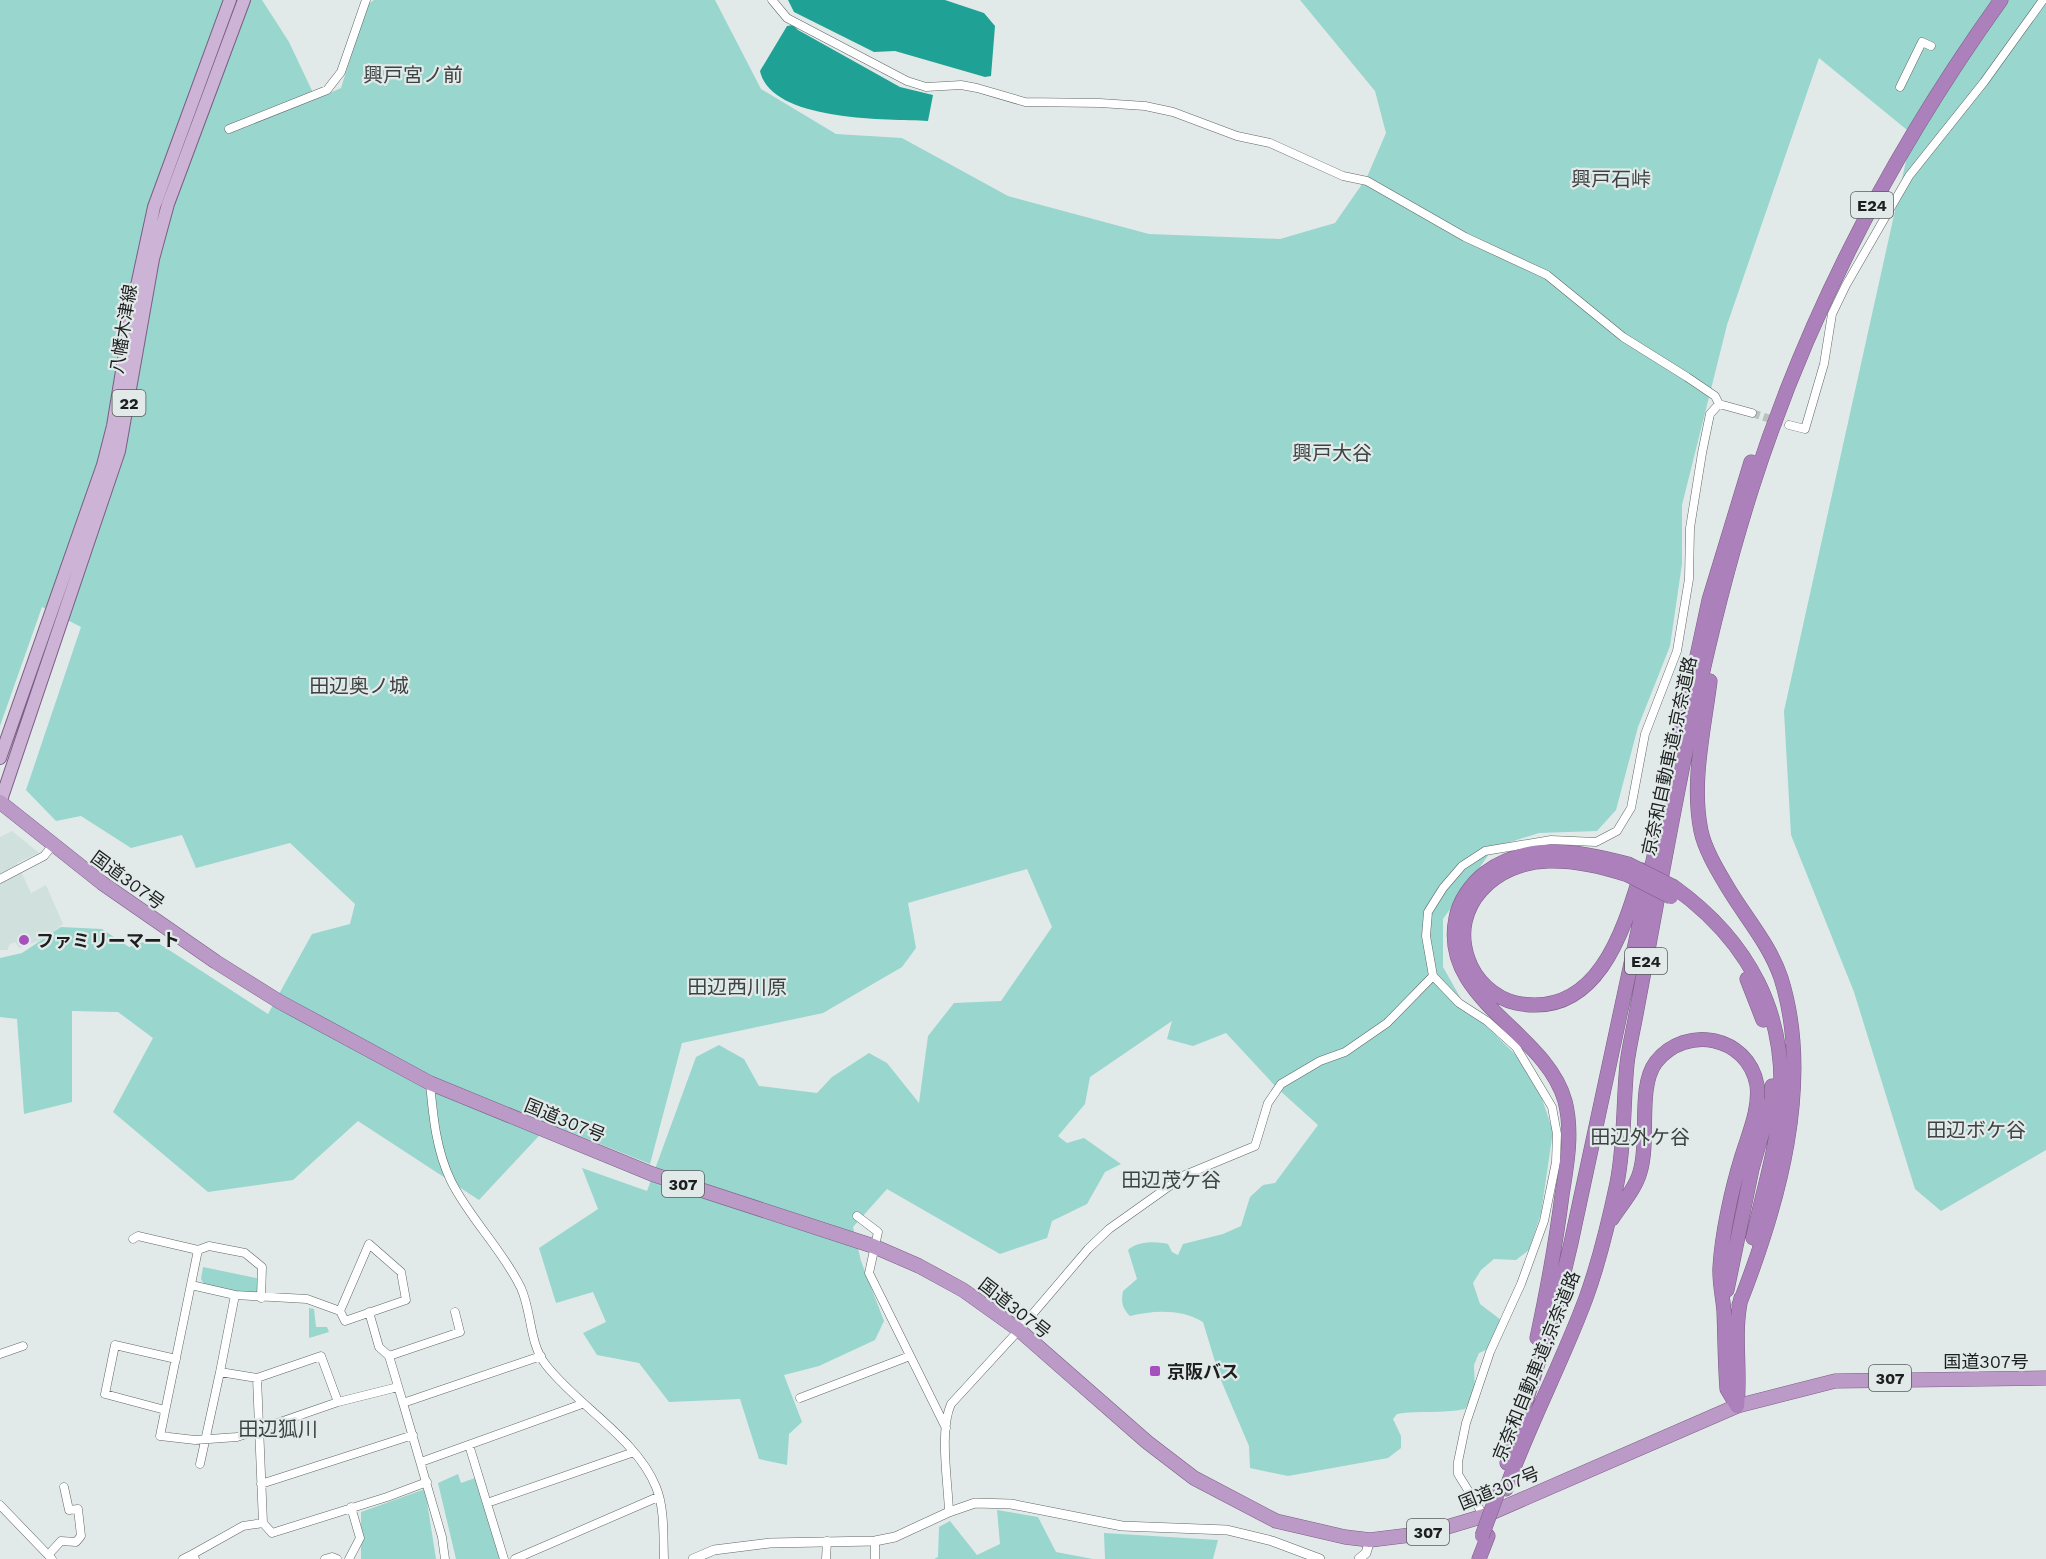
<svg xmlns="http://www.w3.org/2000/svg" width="2046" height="1559" viewBox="0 0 2046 1559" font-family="'Work Sans','Noto Sans JP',sans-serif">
<rect width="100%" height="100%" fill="#e2eae9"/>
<path fill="#cfe0dd" d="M12,831L39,853L17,863L31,893L46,885L63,924L46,938L19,948L15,942L9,945L8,950H0V837Z"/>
<path fill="#98d6ce" d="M0,0H262L289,42L316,99L341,88L367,5L374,0H715L761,89L836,134L902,138L1008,196L1149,234L1280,239L1335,223L1367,177L1386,133L1375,91L1300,0H2046V1150L1941,1211L1915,1189L1854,992L1791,835L1784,711L1912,134L1819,58L1727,325L1682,505V564L1670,646L1638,727L1616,810L1597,831L1539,833L1494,847L1443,919V967L1464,1004L1522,1061L1540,1093L1553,1131L1541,1213L1529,1250L1516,1260L1494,1259L1481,1270L1473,1283L1480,1304L1501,1320L1495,1346L1479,1353L1474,1365L1475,1391L1465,1409C1442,1414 1420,1410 1397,1414L1393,1419L1401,1436V1448L1388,1458L1288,1476L1250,1468L1249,1446L1220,1378L1203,1322C1182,1309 1154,1310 1130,1316C1122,1308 1121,1302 1123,1291L1137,1279L1128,1250C1137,1241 1156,1241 1168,1244L1172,1252L1178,1255L1183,1244L1223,1234L1241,1226L1250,1197L1263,1185L1275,1183L1318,1125L1277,1088L1226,1033L1193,1046L1167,1039L1172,1021L1090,1077L1085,1104L1058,1136L1067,1143L1084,1138L1121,1164L1105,1172L1087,1204L1052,1221L1047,1238L1000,1254L887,1189L853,1227L861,1261L884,1321L875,1340L819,1366L784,1375L802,1422L789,1434L787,1465L759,1459L740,1399L669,1402L639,1363L597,1355L583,1333L606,1322L593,1292L556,1303L539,1248L598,1209L582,1168L647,1191L696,1057L719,1045L744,1059L759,1086L817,1093L832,1077L869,1053L887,1063L919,1103L928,1036L954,1003L1001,1001L1052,927L1027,869L908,903L916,948L902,967L823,1013L682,1043L650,1164L550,1124L479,1200L358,1121L293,1180L208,1192L113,1112L153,1038L118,1012L72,1011V1102L24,1114L17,1019L0,1017V958L22,953L61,927L102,929L129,947L152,939L268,1014L312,934L350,924L355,904L290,843L196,868L182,835L131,848L81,816L56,821L26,790L81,627L42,607L0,726Z
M203,1267L261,1279V1298L206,1288L201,1279Z
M309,1308L314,1309L316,1327H327L329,1332L309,1338Z
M458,1474L461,1483L478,1477L504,1559H456L438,1483Z
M425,1489L436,1559H361V1512Z
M997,1510L1038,1517L1056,1552L1093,1559H934L938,1557L939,1527L950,1521L977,1555L1000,1544Z
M1104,1533L1218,1540L1213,1559H1105Z"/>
<path fill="#1fa195" d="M788,0H945L984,13L995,26L991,76L985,77L895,51L874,52L794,12Z
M793,25L798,30L900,87L933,95L928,121C886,119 771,122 760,71L787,26Z"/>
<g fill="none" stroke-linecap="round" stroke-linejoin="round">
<path stroke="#bbc1c1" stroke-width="8" stroke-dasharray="8 4" stroke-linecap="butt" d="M1752,413L1789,425"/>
<g stroke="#606765" stroke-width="9">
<path id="minor" d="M772,0L787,18L907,81L926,87L961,85L977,88L1025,102L1100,103L1145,106L1173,112L1237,136L1270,143L1343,176L1367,181L1465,237L1547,275L1623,337L1687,377L1715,396L1719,404L1752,413
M1900,87L1922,42L1931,46
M229,129L327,90L341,72L366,0
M1789,425L1805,429L1824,364L1832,314L1846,285L1909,176L1984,82L2043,0
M0,879L44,856L52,846
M430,1083C433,1116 436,1150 451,1181C470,1219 502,1249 521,1288C532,1312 529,1344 546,1365C578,1406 637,1439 656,1487C665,1509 663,1536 664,1559
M857,1216L878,1232L869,1273L946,1428
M133,1239L138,1236L198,1250L209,1246L245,1253L262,1267L261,1298
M198,1250L160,1436L195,1440L237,1437L338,1402L398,1387
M191,1285L235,1295L220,1372L257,1378L321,1356L338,1402
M235,1295L307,1299L340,1311L345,1321L406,1300L401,1272L369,1244L340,1311
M369,1312L379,1347L389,1356
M455,1312L460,1332L389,1356L403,1403L541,1356
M0,1354L23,1346
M257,1378L263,1523L272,1533L387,1497L427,1482
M800,1398L910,1356
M403,1403L442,1537L445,1559
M165,1410L105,1394L115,1345L176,1359
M469,1445L504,1559
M421,1462L582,1404
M200,1464L220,1372
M261,1484L413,1435
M487,1503L634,1452
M0,1505L52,1559
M949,1512C948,1481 939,1431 951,1404L1019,1330L1088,1249L1109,1229L1185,1175L1255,1146L1268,1103L1281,1084L1320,1061L1345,1052L1387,1023L1433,976
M1484,1516L1458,1474V1462L1466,1423L1490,1352L1521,1284L1544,1221L1556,1162L1557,1134L1552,1107L1516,1047L1487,1021L1459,1003L1433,976L1426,936L1428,912L1443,888L1462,866L1485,851L1551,840L1596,842L1617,831L1631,808L1645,734L1677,651L1689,579L1690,528L1702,453L1710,414L1719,404
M49,1554L61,1541L76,1542L81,1536L78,1509L69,1510L64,1487
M193,1554L243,1526L263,1523
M183,1559L193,1554L195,1559
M325,1559L332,1557L337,1559
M349,1559L360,1538L351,1507
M515,1559L658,1497
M826,1559L827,1541
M875,1559V1541"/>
</g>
<g stroke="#606765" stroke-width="10">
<path id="tertiary" d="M693,1559L714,1550L770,1543L875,1541L895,1537L949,1512L975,1503L1011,1504L1122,1526L1227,1530L1272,1541L1320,1559
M1359,1559L1366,1553L1370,1540"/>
</g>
<g stroke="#7a5e84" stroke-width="14">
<path id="primary" d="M0,758L103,465L113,426L133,304L154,207L230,0
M0,803L119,451L153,259L168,204L244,0"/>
</g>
<g stroke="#7a5e84" stroke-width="15">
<path id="trunk" d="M0,802L102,883L216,962L280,1002L430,1083L652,1174L873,1246L919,1266L963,1290L1019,1330L1147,1442L1194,1478L1276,1521L1345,1537L1370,1540L1427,1533L1484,1516L1737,1406L1835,1381L2046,1378"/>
</g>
<g stroke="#7a5e84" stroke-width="15">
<path id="motorway" d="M1710,681C1704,730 1691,782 1701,831C1705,850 1718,871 1728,888C1746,918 1770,945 1781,978C1814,1083 1778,1206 1739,1305
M1628,875C1601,866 1576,860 1548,861C1496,862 1449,905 1468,959C1475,980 1494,998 1516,1003C1598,1020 1624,929 1642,870
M1674,887C1749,941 1788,1014 1780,1107C1776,1151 1762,1195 1753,1238
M1747,979L1763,1020
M1612,1219C1621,1205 1636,1188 1640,1172C1650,1140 1637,1087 1656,1062C1686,1024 1748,1036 1757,1085C1760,1109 1749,1133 1742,1156C1732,1188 1722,1233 1720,1267C1719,1282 1723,1297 1724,1312C1725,1338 1725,1363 1727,1389L1737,1406
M1727,1290L1752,1169L1772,1098V1086
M1537,1338C1547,1291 1556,1243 1562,1195C1567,1164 1573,1132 1565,1101C1545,1030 1439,1000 1456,918C1459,901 1471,884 1485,873C1528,841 1580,851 1628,864
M1737,1406C1741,1370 1733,1334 1741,1298
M1507,1463L1557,1302L1571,1243L1709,600L1751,462
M1506,1489C1529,1424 1562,1363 1586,1298C1599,1262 1609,1221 1617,1183C1625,1143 1623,1104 1627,1064C1629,1046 1634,1027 1637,1009C1670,835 1698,657 1752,488C1808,313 1894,149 2001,0
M1479,1559L1488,1536"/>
</g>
<use href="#minor" stroke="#fff" stroke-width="8"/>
<use href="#tertiary" stroke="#fff" stroke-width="9"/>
<use href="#primary" stroke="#cdb3d6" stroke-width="12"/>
<use href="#trunk" stroke="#bc9ac8" stroke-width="14"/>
<use href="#motorway" stroke="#ac80ba" stroke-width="14"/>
<g stroke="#7a5e84" stroke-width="15" stroke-linecap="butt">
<path id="motorway-bridge" d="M1628,864L1674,887
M1628,875L1671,897
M1482,1536L1499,1489"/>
</g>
<use href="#motorway-bridge" stroke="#ac80ba" stroke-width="14"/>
</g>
<g fill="#a650be" stroke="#e2eae9" stroke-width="2">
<circle cx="24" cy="940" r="6"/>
<rect x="1149" y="1365" width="12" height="12" rx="3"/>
</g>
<g text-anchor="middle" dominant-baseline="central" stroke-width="4.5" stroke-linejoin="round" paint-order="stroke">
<g fill="#e2eae9" stroke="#585c5c" stroke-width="1.5">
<rect x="1851" y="192" width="42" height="26" rx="4.5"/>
<rect x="112.5" y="390" width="33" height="26" rx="4.5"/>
<rect x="1625" y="948" width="42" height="26" rx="4.5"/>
<rect x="662" y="1171" width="42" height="26" rx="4.5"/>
<rect x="1869" y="1365" width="42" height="26" rx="4.5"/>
<rect x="1407" y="1519" width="42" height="26" rx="4.5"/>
</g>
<g font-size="16" font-weight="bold" fill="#1d1f1f">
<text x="1872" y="205">E24</text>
<text x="129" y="403">22</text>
<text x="1646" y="961">E24</text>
<text x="683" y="1184">307</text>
<text x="1890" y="1378">307</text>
<text x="1428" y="1532">307</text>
</g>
<g font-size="18" fill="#1d1f1f" stroke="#e2eae9">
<text transform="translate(123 329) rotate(-81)">八幡木津線</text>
<text transform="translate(1669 756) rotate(-78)">京奈和自動車道;京奈道路</text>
<text transform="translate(128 880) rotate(36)">国道307号</text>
<text transform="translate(565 1120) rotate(22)">国道307号</text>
<text transform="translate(1015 1308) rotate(38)">国道307号</text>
<text x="1986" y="1361">国道307号</text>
<text transform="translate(1536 1366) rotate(-68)">京奈和自動車道;京奈道路</text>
<text transform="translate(1499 1488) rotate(-22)">国道307号</text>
</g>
<g font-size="18" font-weight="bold" fill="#1d1f1f" stroke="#e2eae9" text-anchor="start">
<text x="36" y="940">ファミリーマート</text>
<text x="1167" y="1371">京阪バス</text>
</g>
<g font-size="20" fill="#3d4342" stroke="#e2eae9">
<text x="413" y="75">興戸宮ノ前</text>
<text x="1611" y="179">興戸石峠</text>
<text x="1332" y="453">興戸大谷</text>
<text x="359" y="686">田辺奥ノ城</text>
<text x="737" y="987">田辺西川原</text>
<text x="1976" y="1130">田辺ボケ谷</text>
<text x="1640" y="1137">田辺外ケ谷</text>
<text x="1171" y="1180">田辺茂ケ谷</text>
<text x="278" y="1429">田辺狐川</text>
</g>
</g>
</svg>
